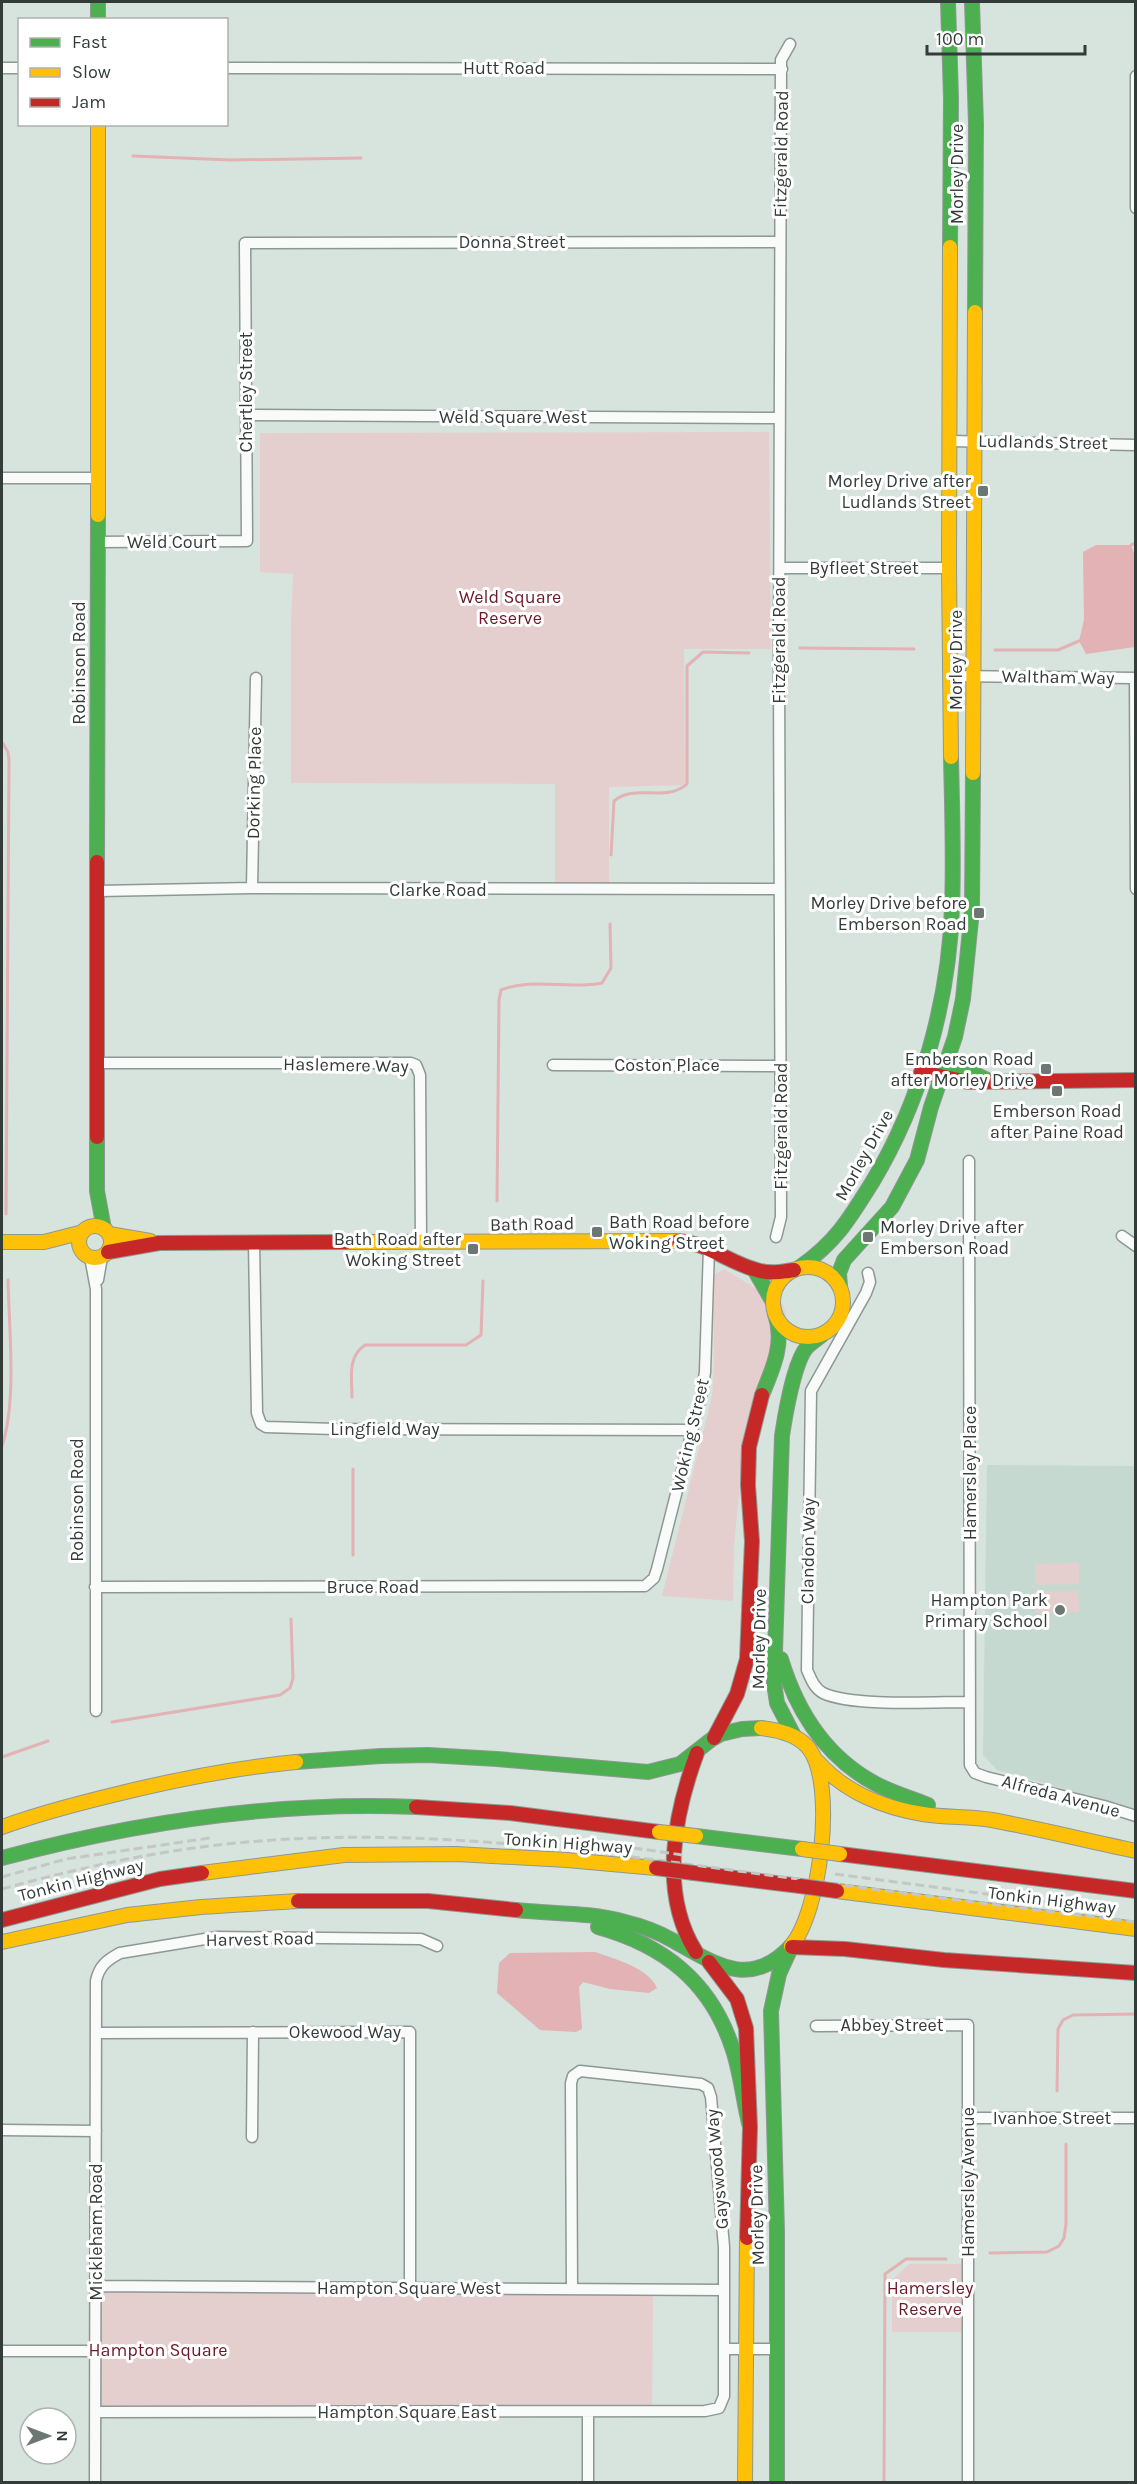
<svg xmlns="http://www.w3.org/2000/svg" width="1137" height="2484" viewBox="0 0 1137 2484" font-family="Karla,sans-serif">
<rect width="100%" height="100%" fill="#d7e3dd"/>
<path fill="#c5d9d0" d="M987,1465L1135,1466V1809L997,1770L983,1755Z"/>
<path fill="#e5cfce" d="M769,432L771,649H684L685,785L609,787V884H555V784L291,783V626L293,574L260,572V433Z
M724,1269L783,1305L786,1315L765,1381L742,1461L734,1547L733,1601L662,1596L712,1396L714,1366L713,1275Z
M1079,1563V1584L1035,1585V1564Z
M1078,1591L1079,1612L1035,1613L1034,1592Z
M909,2264H968V2332H892V2280Z
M95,2286L653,2289L652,2411L95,2412Z"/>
<path fill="#e2b2b4" d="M1096,545H1131L1136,559L1135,647L1086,654L1079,641L1084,620L1083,552Z
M595,1952C614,1959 648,1967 657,1988L649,1993L610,1989L583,1982L579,1987L582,2029L576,2032L540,2030L497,1993L499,1963L510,1953Z"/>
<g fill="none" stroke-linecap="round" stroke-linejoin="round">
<path stroke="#e2b2b4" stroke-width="3" d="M133,156L231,160L361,158
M1131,545L1136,543
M800,648L914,649
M995,650H1058L1079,641
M2,742L8,752L9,761L6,1214
M611,855L614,801C635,783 666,803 687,784V666L703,652L749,653
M497,1201L499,1000L501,990C532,977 569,990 602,983L611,968L610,924
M352,1397C352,1378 347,1357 365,1345H466L481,1335L483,1281
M2,1446C17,1400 9,1330 8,1280
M353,1469V1555
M112,1722L280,1695L290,1688L293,1678L291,1619
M2,1757L48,1741
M1057,2091L1058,2029L1063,2020L1073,2015L1136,2014
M990,2253L1047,2252L1059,2246L1064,2238L1066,2224V2144
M884,2482L885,2274L906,2259H946"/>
<g stroke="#8e9893" stroke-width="13">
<path id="street" d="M2,68H20
M226,68L782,69
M1136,76V208
M247,415L779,418
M951,441L1136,445
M2,478H96
M97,542L247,541L245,243L780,242
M780,568H949
M950,676L1135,678L1136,889
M252,888L256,678
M98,891L252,888L779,889
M97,1063H411L416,1065L420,1075L421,1243
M553,1065L781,1066
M969,1161L970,1765L975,1773L986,1777L1104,1806L1136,1816
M1122,1236L1136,1246
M776,1237L781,1217L779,673L781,60L790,44
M254,1243L257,1413L261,1424L266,1427L335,1429L692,1430
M90,1257L96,1289V1711
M868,1273L870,1282L866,1293L811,1391L807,1670C811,1679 814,1688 823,1693C853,1707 934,1702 968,1702
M98,1280L102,1257
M95,1587L645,1586L654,1578L657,1569L702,1392L705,1372L709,1248
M816,2026L968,2025V2482
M96,2033L410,2032V2288
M968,2118H1136
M2,2130L96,2131
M252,2137L253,2032
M95,2286L723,2290
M724,2349H777
M2,2351H95
M95,2412L705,2411L719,2408L724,2396V2247L711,2097L708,2088L701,2084L580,2071L573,2076L571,2083L572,2289
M588,2412V2482
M95,2482L96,1981C99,1966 107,1960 120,1953L217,1937L421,1939L437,1946"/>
</g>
<g stroke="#8e9893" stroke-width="16">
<path id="fast" d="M98,2V20
M948,2L951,98L950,247
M972,2L976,124L975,312
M97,862L98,515
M926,1060L969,1071L987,1080
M97,1137V1191L104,1229
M800,1267C836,1242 850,1218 873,1181C921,1101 949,1001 952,908C954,858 952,807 951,757
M755,1271L773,1302
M840,1286L839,1273L844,1260L892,1207L917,1160L931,1107L955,1037L963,999L972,910L973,773
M762,1395C773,1368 785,1343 775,1314
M781,1659C797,1712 827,1758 876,1784C893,1793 911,1798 928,1805
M793,1734L777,1703L774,1683L782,1436C785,1416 794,1362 807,1347C811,1343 817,1339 822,1335
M296,1762L381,1756L428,1755L497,1759L648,1772L680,1764L712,1739L721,1734L742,1729L761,1728
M696,1836L802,1849
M2,1858C137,1822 276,1801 416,1807
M516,1910C553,1914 589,1912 625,1922C642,1926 658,1932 672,1940C715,1964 750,1990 791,1946
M598,1927C663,1945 710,1981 732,2047C741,2072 743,2101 750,2127
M777,2482V2232L771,2011L779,1974L790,1950"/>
</g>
<g stroke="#8e9893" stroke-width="16">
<path id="slow" d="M950,247L949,568L951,757
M98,515V124
M973,773L975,312
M79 1242a16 16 0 1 1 32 0a16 16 0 1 1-32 0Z
M109,1234L150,1241
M2,1242H44L83,1232
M346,1242L678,1241
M773 1302a35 35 0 1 1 70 0a35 35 0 1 1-70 0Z
M761,1728C779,1730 800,1735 810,1750C836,1787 820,1913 791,1946
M818,1762C845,1792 884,1808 923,1814C946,1818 969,1816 992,1820C1040,1829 1088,1841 1136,1851
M2,1827C38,1814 76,1804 113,1795C173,1780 234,1768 296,1762
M202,1873L344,1855L456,1854L567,1860L656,1868
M837,1891L1136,1929
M2,1942L127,1915L201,1907L298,1901
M745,2482L747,2238"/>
</g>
<g stroke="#8e9893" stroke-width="16">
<path id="jam" d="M921,1072L968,1082L1136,1080
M97,1137V862
M678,1241C708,1243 729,1263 757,1270C769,1274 782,1272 794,1270
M108,1252L159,1243L346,1242
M714,1738L737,1694L747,1659L752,1541L748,1485L749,1447L762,1395
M416,1807L510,1813L659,1832
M840,1854L1136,1891
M694,1873L800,1886
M298,1901H428L516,1910
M2,1920L160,1879L202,1873
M792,1947L845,1949L944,1960L1136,1973
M696,1952C659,1893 674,1815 697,1753
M709,1962L737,1999L746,2028L750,2127L747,2238"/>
</g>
<use href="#street" stroke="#f9fbfa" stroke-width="10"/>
<use href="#fast" stroke="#4caf50" stroke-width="14"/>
<use href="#slow" stroke="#ffc107" stroke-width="14"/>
<use href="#jam" stroke="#c62828" stroke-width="14"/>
<path stroke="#c3c7c5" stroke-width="3" stroke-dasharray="9 4.5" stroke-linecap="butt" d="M620,1846L683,1855
M835,1874L1093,1908
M2,1877L66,1859L210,1838
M2,1889C75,1869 150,1852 227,1844C396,1826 563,1847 731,1870C865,1888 1000,1906 1136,1922"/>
<g stroke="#8e9893" stroke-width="16" stroke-linecap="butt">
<path id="slow-bridge" d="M659,1832L696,1836
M802,1849L840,1854"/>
</g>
<g stroke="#8e9893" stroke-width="16" stroke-linecap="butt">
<path id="jam-bridge" d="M656,1868L694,1873
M800,1886L837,1891"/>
</g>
<use href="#slow-bridge" stroke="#ffc107" stroke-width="14"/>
<use href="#jam-bridge" stroke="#c62828" stroke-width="14"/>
</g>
<g fill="#6c7672" stroke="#fff" stroke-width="2">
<rect x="977" y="485" width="12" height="12" rx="3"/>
<rect x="973" y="907" width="12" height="12" rx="3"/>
<rect x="1040" y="1063" width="12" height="12" rx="3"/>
<rect x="1051" y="1085" width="12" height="12" rx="3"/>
<rect x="591" y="1226" width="12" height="12" rx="3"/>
<rect x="862" y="1231" width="12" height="12" rx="3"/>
<rect x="467" y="1243" width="12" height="12" rx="3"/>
<circle cx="1060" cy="1610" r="6"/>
</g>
<g text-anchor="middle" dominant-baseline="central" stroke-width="6" stroke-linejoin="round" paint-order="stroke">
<g font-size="18" fill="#333c38" stroke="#fff">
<text x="504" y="68">Hutt Road</text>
<text transform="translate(781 154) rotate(-89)">Fitzgerald Road</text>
<text transform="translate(957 174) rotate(-90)">Morley Drive</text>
<text x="512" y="242">Donna Street</text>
<text transform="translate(246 392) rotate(-90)">Chertley Street</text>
<text x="513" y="417">Weld Square West</text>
<text transform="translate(1043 442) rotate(1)">Ludlands Street</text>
<text x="172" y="542">Weld Court</text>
<text x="864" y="568">Byfleet Street</text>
<text transform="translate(779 640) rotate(-90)">Fitzgerald Road</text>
<text transform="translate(956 660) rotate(-90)">Morley Drive</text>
<text transform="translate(79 663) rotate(-90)">Robinson Road</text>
<text transform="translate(1058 677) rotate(1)">Waltham Way</text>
<text transform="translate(254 783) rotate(-89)">Dorking Place</text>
<text x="438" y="890">Clarke Road</text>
<text transform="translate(346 1065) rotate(1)">Haslemere Way</text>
<text x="667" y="1065">Coston Place</text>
<text transform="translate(781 1126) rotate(-90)">Fitzgerald Road</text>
<text transform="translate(864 1155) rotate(-61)">Morley Drive</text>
<text transform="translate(532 1224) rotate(-1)">Bath Road</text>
<text x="385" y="1429">Lingfield Way</text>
<text transform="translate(690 1435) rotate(-77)">Woking Street</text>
<text transform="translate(970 1473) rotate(-90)">Hamersley Place</text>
<text transform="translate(77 1500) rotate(-90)">Robinson Road</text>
<text transform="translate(808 1551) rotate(-89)">Clandon Way</text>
<text x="373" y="1587">Bruce Road</text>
<text transform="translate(759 1639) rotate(-89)">Morley Drive</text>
<text transform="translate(1061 1796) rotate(15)">Alfreda Avenue</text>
<text transform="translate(568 1843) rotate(4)">Tonkin Highway</text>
<text transform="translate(81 1880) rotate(-14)">Tonkin Highway</text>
<text transform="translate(1052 1900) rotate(7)">Tonkin Highway</text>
<text transform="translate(260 1939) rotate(-1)">Harvest Road</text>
<text x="892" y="2025">Abbey Street</text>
<text x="345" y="2032">Okewood Way</text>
<text x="1052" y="2118">Ivanhoe Street</text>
<text transform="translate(717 2169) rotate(-95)">Gayswood Way</text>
<text transform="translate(968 2182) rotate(-90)">Hamersley Avenue</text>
<text transform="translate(757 2215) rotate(-91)">Morley Drive</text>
<text transform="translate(96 2232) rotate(-90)">Mickleham Road</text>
<text x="409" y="2288">Hampton Square West</text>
<text x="407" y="2412">Hampton Square East</text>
</g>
<g font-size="18" fill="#333c38" stroke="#fff" text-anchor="end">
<text x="971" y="481">Morley Drive after<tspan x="971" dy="21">Ludlands Street</tspan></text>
<text x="967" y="903">Morley Drive before<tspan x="967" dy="21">Emberson Road</tspan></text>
<text x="1034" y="1059">Emberson Road<tspan x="1034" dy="21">after Morley Drive</tspan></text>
<text x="1057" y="1111" text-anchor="middle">Emberson Road<tspan x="1057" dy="21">after Paine Road</tspan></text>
<text x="609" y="1222" text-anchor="start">Bath Road before<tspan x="609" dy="21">Woking Street</tspan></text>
<text x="880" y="1227" text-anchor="start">Morley Drive after<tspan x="880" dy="21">Emberson Road</tspan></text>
<text x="461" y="1239">Bath Road after<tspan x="461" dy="21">Woking Street</tspan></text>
<text x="1048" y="1600">Hampton Park<tspan x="1048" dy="21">Primary School</tspan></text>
</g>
<g font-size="18" fill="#6d1829" stroke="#fff">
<text x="510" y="597">Weld Square<tspan x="510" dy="21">Reserve</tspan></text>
<text x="930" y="2288">Hamersley<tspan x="930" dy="21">Reserve</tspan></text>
<text x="158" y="2350">Hampton Square</text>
</g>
</g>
<rect width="1137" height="2484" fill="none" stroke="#333c38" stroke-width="6"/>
<rect x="18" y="18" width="210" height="108" fill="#ffffff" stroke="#adb1af" stroke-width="1.5"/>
<rect x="30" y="38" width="30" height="9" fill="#4caf50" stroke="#adb1af" stroke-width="1.5"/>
<text x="72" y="48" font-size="18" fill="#333c38">Fast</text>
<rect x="30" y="68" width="30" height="9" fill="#ffc107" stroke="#adb1af" stroke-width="1.5"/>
<text x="72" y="78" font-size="18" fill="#333c38">Slow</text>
<rect x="30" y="98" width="30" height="9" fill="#c62828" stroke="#adb1af" stroke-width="1.5"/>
<text x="72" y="108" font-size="18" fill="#333c38">Jam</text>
<g transform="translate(48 2436) rotate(90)"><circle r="28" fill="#ffffff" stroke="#adb1af" stroke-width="1.5"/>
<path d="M0-4.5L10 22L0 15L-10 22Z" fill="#6c7672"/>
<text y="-9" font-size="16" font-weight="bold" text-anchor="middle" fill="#333c38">N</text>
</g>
<path d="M927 45v9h158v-9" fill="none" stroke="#333c38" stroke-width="3"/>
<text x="936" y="45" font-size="18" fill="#333c38" stroke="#ffffff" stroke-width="4.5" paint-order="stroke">100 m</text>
</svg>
